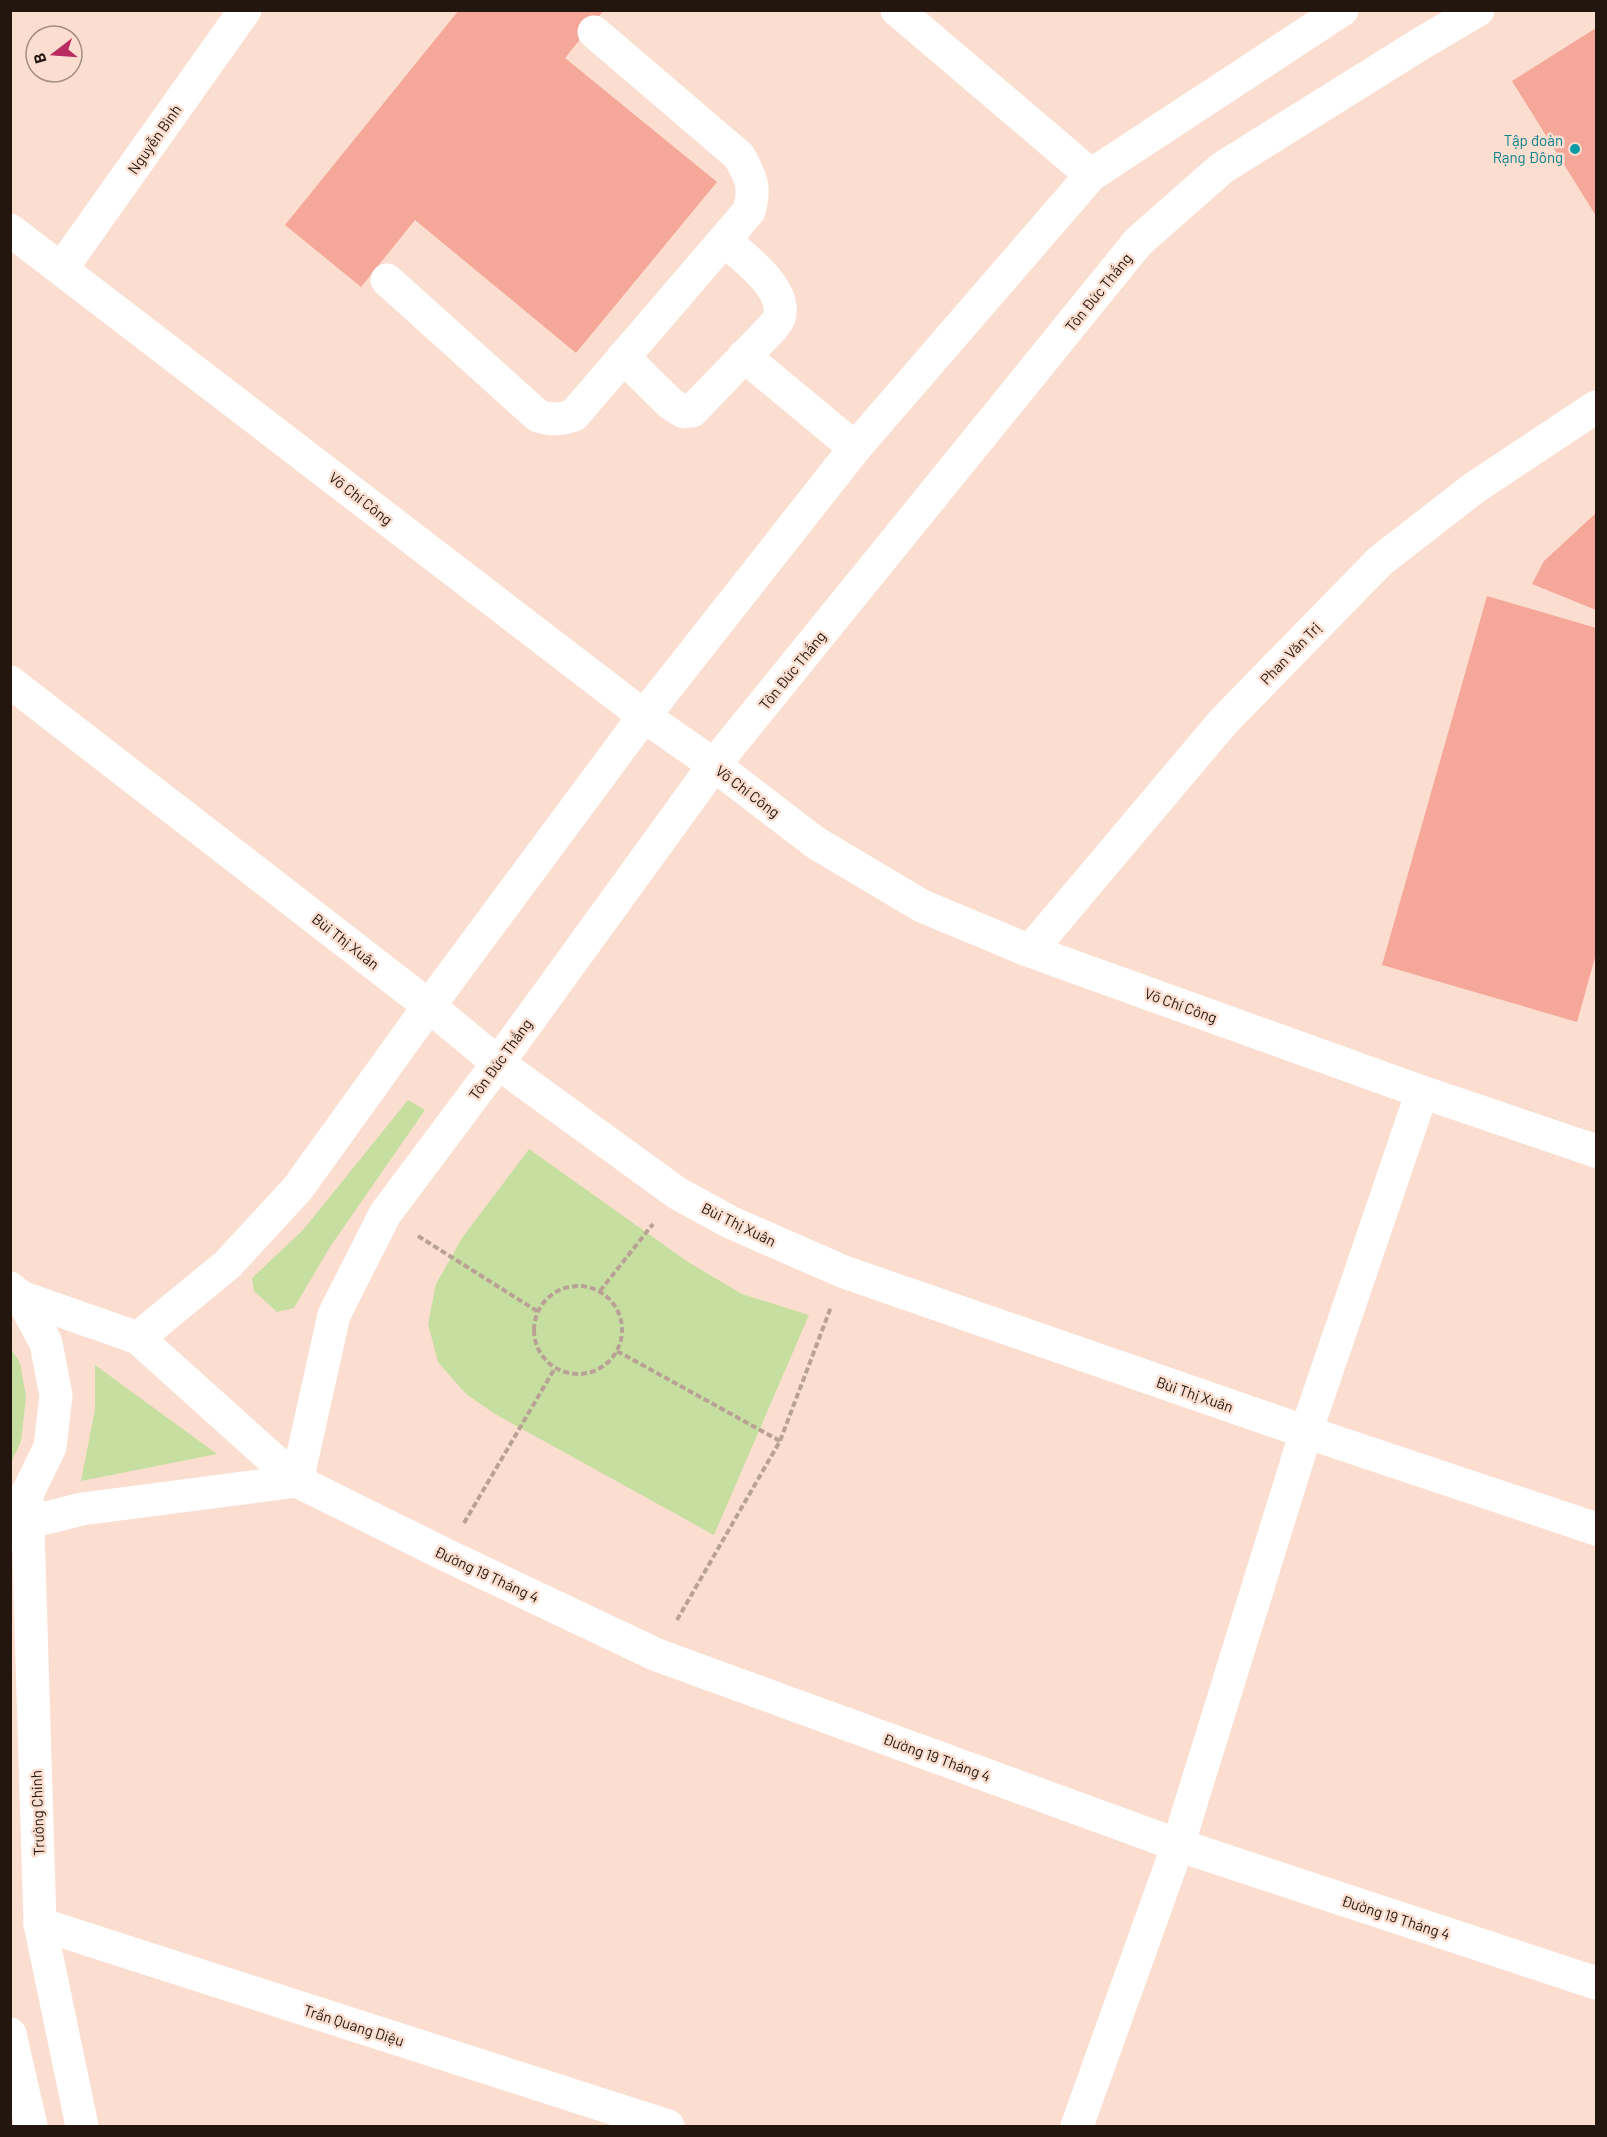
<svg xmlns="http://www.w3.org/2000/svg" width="1607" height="2137" viewBox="0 0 1607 2137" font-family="Barlow,sans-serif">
<rect width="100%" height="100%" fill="#fbdecf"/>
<path fill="#c7dea1" d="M408,1100L425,1110L330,1247L294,1308L277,1312L254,1291L252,1278L303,1230Z
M529,1149L688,1262L742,1294L809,1315L714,1535L495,1414L466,1394L438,1362L428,1324L436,1284L462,1238Z
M10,1347L20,1363L26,1397L21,1441L11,1463Z
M95,1365L217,1454L81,1481L95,1409Z"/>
<path fill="#f5a89a" d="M459,10H604L565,58L717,182L576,353L415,220L361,287L285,225Z
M1596,28V216L1512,81Z
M1596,513V610L1532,584L1544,561Z
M1487,596L1596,628V954L1577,1022L1382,965Z"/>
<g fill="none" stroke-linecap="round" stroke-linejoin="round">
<path stroke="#b9a295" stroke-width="4" stroke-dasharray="6 3" stroke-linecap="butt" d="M418,1236L537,1311
M534 1330a44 44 0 1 1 88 0a44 44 0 1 1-88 0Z
M600,1291L653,1224
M617,1351L780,1441
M464,1523L555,1368
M677,1620L780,1441L831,1307"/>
<path stroke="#fff" stroke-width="33" d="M897,10L1091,175
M10,230L644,716L714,765L816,843L922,906L1030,951L1422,1092L1596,1151
M62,268L245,10
M387,280L538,416C551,420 560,420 574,415L749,211C756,186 751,178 739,156L594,32
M744,356L855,448
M623,357L671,404L684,412L692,411L773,327C776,323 780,318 780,314C784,286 743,257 724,240
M10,682L429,1006L498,1063L677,1193L730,1222L844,1272L1306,1432L1596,1529
M1030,951L1223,722L1380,561L1474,488L1596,407
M40,1924L668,2126
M1077,2126L1178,1845L1306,1432L1422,1092"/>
<path stroke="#fff" stroke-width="33" d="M21,1297L138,1338L297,1481L446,1555L657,1655L1178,1845L1596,1983
M138,1338L228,1264L298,1188L429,1006L644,716L855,448L1091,175L1342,10
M297,1481L334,1315L385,1214L498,1063L714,765L1138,242L1222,168L1422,43L1478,10
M10,1527L82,1509L297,1481"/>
<path stroke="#fff" stroke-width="33" d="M10,1288L21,1297L46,1343L56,1395L50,1447L27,1494L12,1510
M27,1494L40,1924L82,2126
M10,2034L31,2126"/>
</g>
<circle fill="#0f9aa8" stroke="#fbdecf" stroke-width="2" cx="1575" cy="149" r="6"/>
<g text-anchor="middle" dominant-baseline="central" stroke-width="5" stroke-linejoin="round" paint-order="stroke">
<g font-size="15" fill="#22160f" stroke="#fbdecf">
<text transform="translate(154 139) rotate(-55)">Nguyễn Bình</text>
<text transform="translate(1098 292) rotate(-51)">Tôn Đức Thắng</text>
<text transform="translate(361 498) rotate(38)">Võ Chí Công</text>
<text transform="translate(1290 653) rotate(-46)">Phan Văn Trị</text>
<text transform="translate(792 670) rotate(-51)">Tôn Đức Thắng</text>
<text transform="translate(748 791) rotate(37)">Võ Chí Công</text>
<text transform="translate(346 941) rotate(38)">Bùi Thị Xuân</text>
<text transform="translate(1181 1005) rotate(20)">Võ Chí Công</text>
<text transform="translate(500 1059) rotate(-54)">Tôn Đức Thắng</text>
<text transform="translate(739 1224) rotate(26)">Bùi Thị Xuân</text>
<text transform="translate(1195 1394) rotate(19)">Bùi Thị Xuân</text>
<text transform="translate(487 1574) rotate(25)">Đường 19 Tháng 4</text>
<text transform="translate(937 1757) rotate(20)">Đường 19 Tháng 4</text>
<text transform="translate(37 1813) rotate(-92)">Trường Chinh</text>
<text transform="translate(1396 1917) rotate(18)">Đường 19 Tháng 4</text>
<text transform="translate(354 2025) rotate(18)">Trần Quang Diệu</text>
</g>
<g font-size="15" fill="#0d838f" stroke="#fbdecf" text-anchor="end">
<text x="1563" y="140">Tập đoàn<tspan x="1563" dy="17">Rạng Đông</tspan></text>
</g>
</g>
<rect width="1607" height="2137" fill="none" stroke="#22160f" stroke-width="24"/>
<g transform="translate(54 54) rotate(253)"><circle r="28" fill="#fbdecf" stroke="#a48e82" stroke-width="1.5"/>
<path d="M0-4.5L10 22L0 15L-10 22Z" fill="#b92c62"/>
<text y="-9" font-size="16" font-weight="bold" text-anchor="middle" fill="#22160f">B</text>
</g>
</svg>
